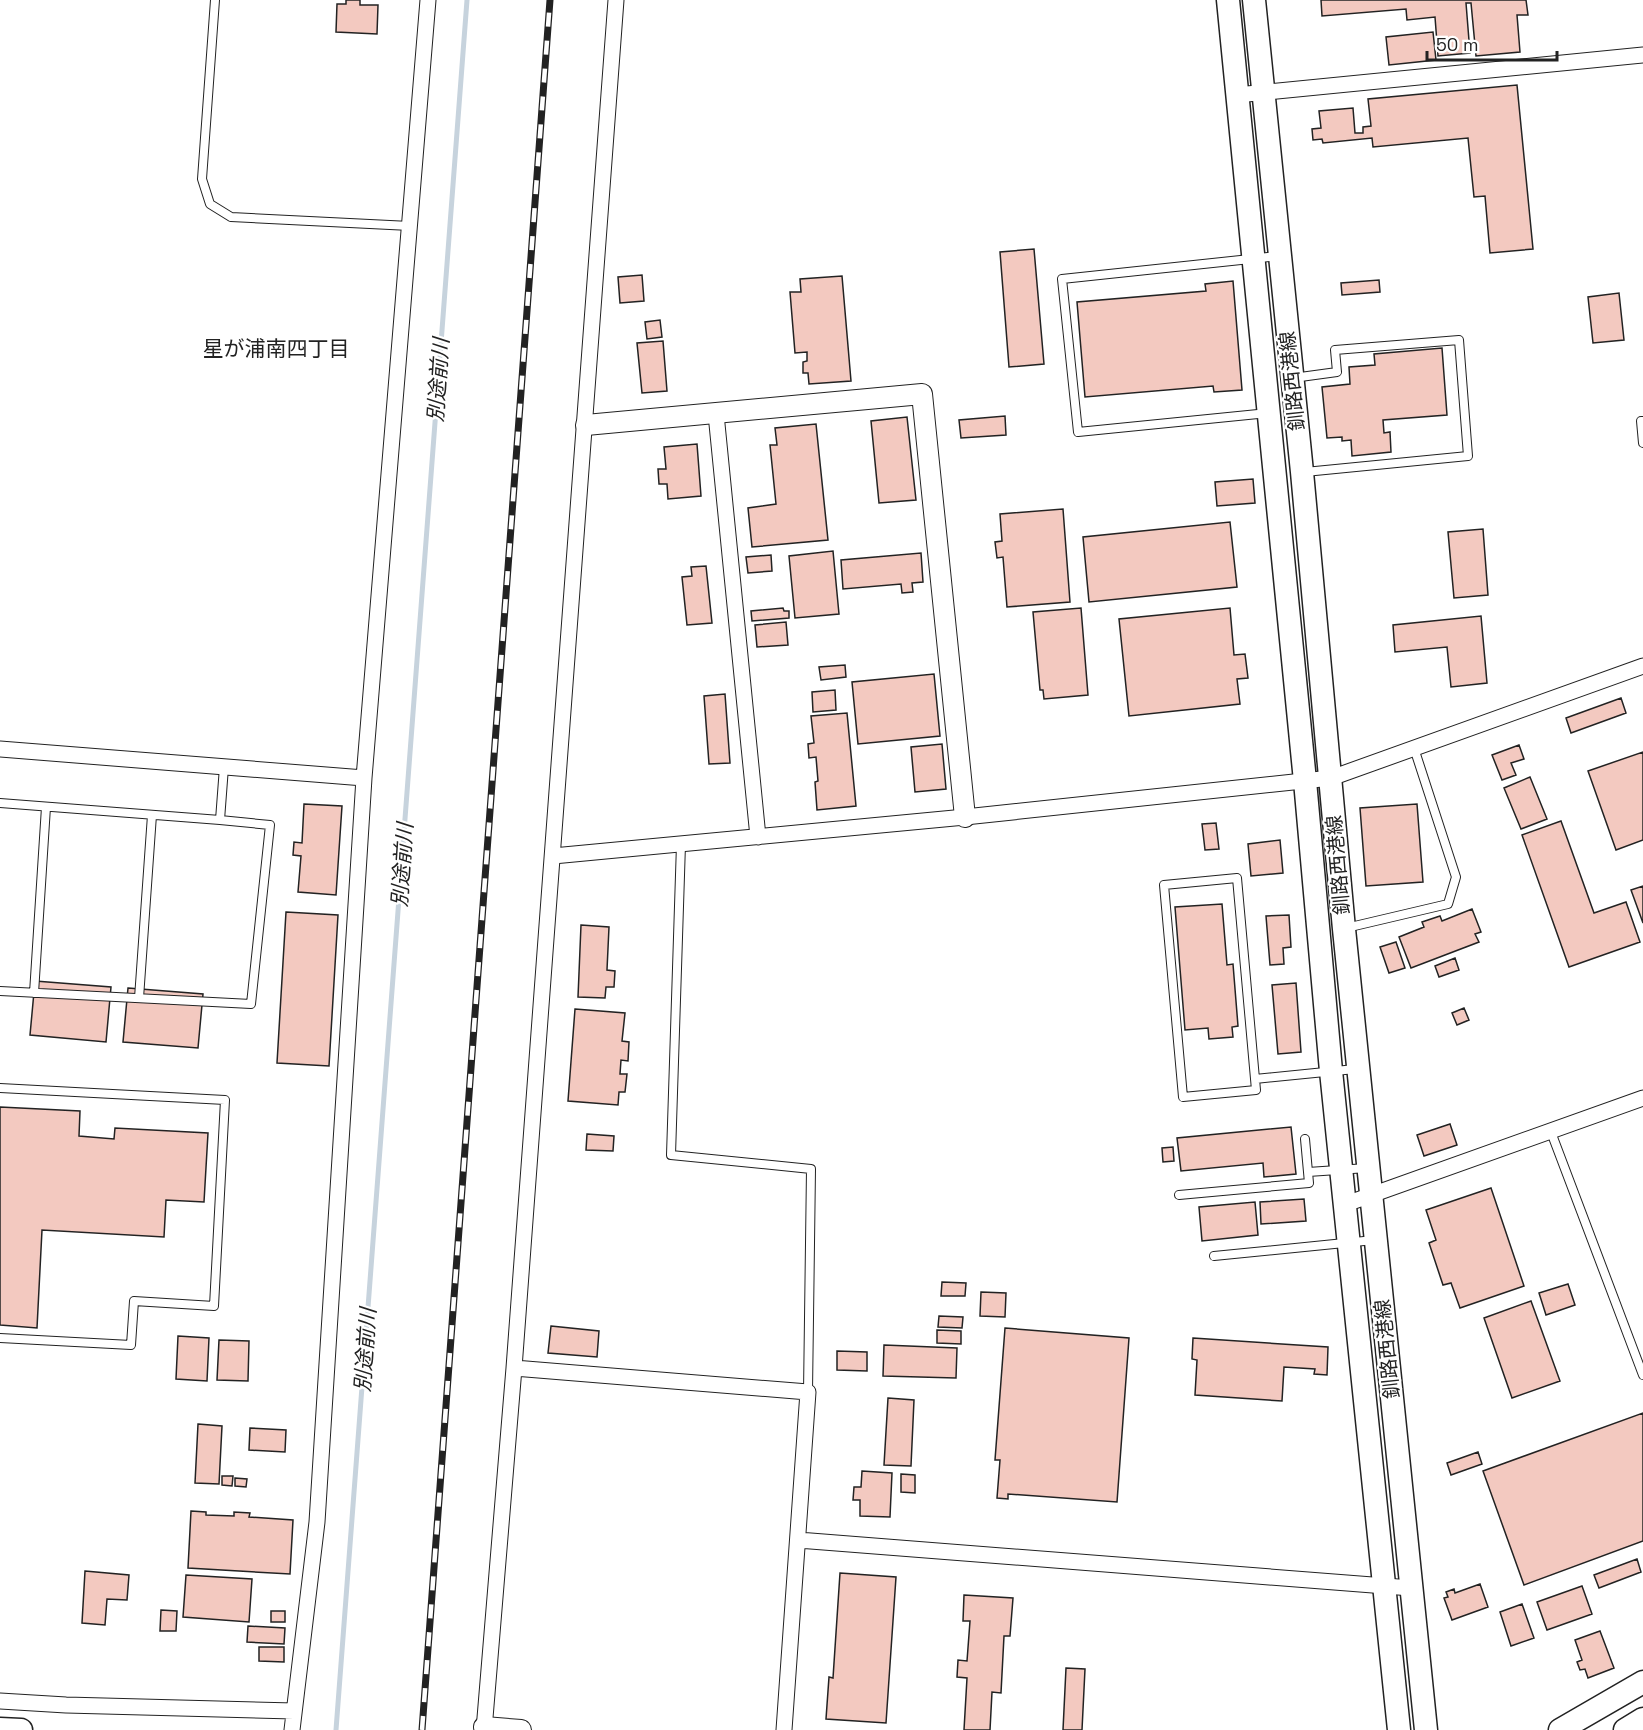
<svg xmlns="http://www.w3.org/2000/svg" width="1643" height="1730" viewBox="0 0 1643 1730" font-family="'Space Grotesk','Noto Sans JP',sans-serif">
<rect width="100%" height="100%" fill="#fff"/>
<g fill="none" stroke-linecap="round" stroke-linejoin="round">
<path stroke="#c7d3dd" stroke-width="5" d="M336,1730L467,0"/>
</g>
<path fill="#f3c9c0" stroke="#222" stroke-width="1.5" d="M346,0H360V5H378L377,34L336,32L337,4H346Z
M1321,0H1526L1528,15H1517L1520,52L1476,56L1471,3H1466L1470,53L1438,56L1435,17L1407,20L1406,9L1322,16Z
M1433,32L1436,60L1389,65L1386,37Z
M1517,85L1533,249L1490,253L1485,196L1474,197L1468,138L1373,147L1372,138L1323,143L1322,139L1313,140L1312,129L1321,128L1319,111L1353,108L1355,133H1363V127L1371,126L1368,99Z
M1034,249L1044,364L1009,367L1000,252Z
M642,275L644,301L620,303L618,277Z
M842,276L851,381L809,384L808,373H803V362L807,361V352L795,353L790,292H801L800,279Z
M1379,280L1380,292L1342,295L1341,283Z
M1233,281L1242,390L1214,392L1213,386L1085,397L1077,302L1206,291L1205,284Z
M1619,293L1624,340L1593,343L1588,297Z
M660,320L662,337L647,339L645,322Z
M663,341L667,391L642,393L637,343Z
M1442,348L1447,415L1383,420L1384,433L1390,432L1391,452L1352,456L1351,440L1342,441V437L1327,438L1322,387L1350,384L1349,367L1375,365L1374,354Z
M1005,416L1006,435L961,438L959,420Z
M907,417L916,500L879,503L871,421Z
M816,424L828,540L752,547L748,508L776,504L770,445H777L775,428Z
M697,444L701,496L668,499L667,484H659L658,469H666L664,447Z
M1253,479L1255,503L1217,506L1215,482Z
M1063,509L1070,602L1007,607L1003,557L997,558L995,542L1002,541L1000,514Z
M1230,522L1237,587L1089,602L1083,537Z
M1483,529L1488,595L1454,598L1448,532Z
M833,551L839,614L795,618L789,556Z
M921,553L923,582L912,583L913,592L902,593L901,584L843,589L841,560Z
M771,555L772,571L748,573L746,557Z
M706,566L712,623L687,625L682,577L692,576L691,567Z
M783,608L784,611H789V618L752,621L751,611Z
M1081,608L1088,695L1044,699L1043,690H1040L1033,612Z
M1230,608L1234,655L1245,654L1248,678L1237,679L1240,704L1129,716L1119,619Z
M1481,616L1487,683L1451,687L1447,647L1395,652L1393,625Z
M786,622L788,645L757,647L755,625Z
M845,665L846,677L821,680L819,667Z
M934,674L940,736L858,744L852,682Z
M835,690L836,710L813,712L812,692Z
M725,694L730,763L709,764L704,696Z
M1621,698L1626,713L1571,733L1566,718Z
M847,713L856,806L817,810L815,782L818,781L816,757L809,758L808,744L814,743L811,716Z
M942,744L946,789L915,792L911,747Z
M1519,745L1524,759L1511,763L1516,775L1502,780L1492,755Z
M1643,752V840L1616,850L1588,771Z
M1530,777L1547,819L1521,829L1504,788Z
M304,804L342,806L336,895L298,892L301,856L293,855L294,842L302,843Z
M1417,804L1423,882L1366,886L1360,808Z
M1561,821L1594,913L1626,902L1640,942L1569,967L1522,835Z
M1216,823L1219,849L1205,850L1202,824Z
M1280,840L1283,873L1251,876L1248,844Z
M1643,886V923L1631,890Z
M1222,904L1227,965L1233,964L1238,1026L1232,1027L1233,1037L1209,1039L1208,1028L1185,1030L1175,907Z
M1472,909L1481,932L1475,934L1479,942L1411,968L1399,937L1424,927L1422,922L1440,916L1442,921Z
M286,912L338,915L329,1066L277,1063Z
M1289,915L1291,947L1283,948L1284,964L1270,965L1266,916Z
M581,925L609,927L607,970L615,971L614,987H606L605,998L578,997Z
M1396,942L1405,968L1389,973L1380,947Z
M1455,958L1459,970L1439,977L1435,966Z
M35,981L111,987L106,1042L30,1035Z
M1296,983L1301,1052L1278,1054L1272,985Z
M128,988L203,994L198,1048L123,1042Z
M1464,1008L1469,1020L1457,1025L1452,1013Z
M575,1009L625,1013L622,1041L629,1042L628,1061L621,1060L620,1074H627L625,1092H619L618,1105L568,1101Z
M0,1107L80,1111L79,1136L114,1139L115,1128L208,1133L204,1202L166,1200L164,1237L42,1230L37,1328L0,1325Z
M1450,1124L1457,1145L1424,1156L1417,1135Z
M1291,1127L1296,1174L1264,1177L1263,1163L1181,1171L1177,1138Z
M587,1134L614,1136L613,1151L586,1150Z
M1173,1147L1174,1161L1163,1162L1162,1148Z
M1491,1188L1524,1286L1460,1308L1451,1283L1443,1285L1429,1243L1436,1240L1426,1210Z
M1304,1199L1306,1221L1261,1224L1260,1202Z
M1255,1202L1258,1235L1202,1241L1199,1207Z
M942,1282L966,1283L965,1296H941Z
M1568,1284L1575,1305L1546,1315L1539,1293Z
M981,1292L1006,1293L1005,1317L980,1316Z
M1531,1301L1560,1381L1512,1398L1484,1318Z
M939,1316L963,1317L962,1328L938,1327Z
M551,1326L599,1331L597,1357L548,1353Z
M1005,1328L1129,1338L1117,1502L1008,1494V1499L997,1498L1000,1460H995Z
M937,1330L961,1331V1344L937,1343Z
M178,1336L209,1338L207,1381L176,1379Z
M1193,1338L1328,1347L1327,1375L1314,1374L1315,1369L1284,1367L1282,1401L1195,1395L1197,1360L1192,1359Z
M219,1340L249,1341L248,1381L217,1380Z
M884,1345L957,1348L956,1378L883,1376Z
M837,1351L867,1352V1371L837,1370Z
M888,1398L914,1400L911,1466L884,1465Z
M1643,1413V1541L1524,1585L1483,1471Z
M198,1424L222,1426L219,1484L195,1483Z
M250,1428L286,1430L285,1452L249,1450Z
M1478,1452L1482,1464L1451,1475L1447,1463Z
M862,1471L892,1473L890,1517L860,1516V1500H853L854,1487H861Z
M901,1474L915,1475V1493L901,1492Z
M222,1476H233L232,1486L222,1485Z
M235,1478L247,1479L246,1487L235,1486Z
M191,1511L206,1512V1515L234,1516V1512L250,1513L249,1517L293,1520L290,1574L188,1568Z
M1637,1559L1641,1572L1599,1588L1594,1575Z
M85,1571L129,1575L127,1600L107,1599L105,1625L82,1623Z
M840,1573L896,1577L886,1723L826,1719L829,1677L833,1678Z
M186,1575L252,1579L249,1622L183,1617Z
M1480,1584L1488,1607L1452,1620L1444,1598L1448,1597L1446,1592L1454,1589L1455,1593Z
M1582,1586L1592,1614L1547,1630L1537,1602Z
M964,1595L1013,1598L1010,1636H1004L1001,1693L992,1692L990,1730H964L967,1678L957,1677L958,1660L967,1661L970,1621H963Z
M1522,1604L1534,1638L1511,1646L1500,1612Z
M161,1610L177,1611L176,1631H160Z
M271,1611H285V1622H271Z
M248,1626L285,1628L284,1644L247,1642Z
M1600,1631L1614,1668L1588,1678L1585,1669L1580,1670L1577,1662L1582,1660L1575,1640Z
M259,1647H284V1662L259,1661Z
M1066,1668L1085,1669L1082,1730H1063Z"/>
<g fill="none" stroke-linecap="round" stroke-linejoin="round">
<g stroke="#222" stroke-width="10">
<path id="service" d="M215,0L202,179L210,204L231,217L410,226
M1293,378L1337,372L1335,350L1459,340L1468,456L1305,472
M1268,413L1078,432L1062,279L1278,256
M1643,421H1641L1643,443
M0,803L220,820L224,767
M681,844L671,1155L811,1169L808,1392
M1237,878L1256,1090L1183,1097L1164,885Z
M1346,928L1448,904L1456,877L1414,748
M0,991L251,1004L270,825L220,820
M34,993L46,807
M139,998L152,815
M1255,1079L1355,1069
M0,1088L225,1100L214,1306L134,1301L131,1345L0,1338
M1551,1132L1643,1375
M1308,1172L1367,1168
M1179,1195L1309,1183L1305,1139
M1214,1256L1374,1240"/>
</g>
<g stroke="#222" stroke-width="17">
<path id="minor" d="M1237,95L1643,55
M716,414L758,837
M0,749L364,778
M553,856L965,817L1331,778L1643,666
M1346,1204L1643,1098
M514,1368L808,1392L784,1730
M798,1540L1411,1588
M0,1701L66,1705L294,1711
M292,1730L317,1522L364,778L428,0
M484,1730L514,1368L616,0"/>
</g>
<g stroke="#222" stroke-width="22">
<path id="tertiary" d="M586,425L922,394L965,817
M484,1727L521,1730"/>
</g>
<g stroke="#222" stroke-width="25">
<path id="secondary" d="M1228,0L1305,781L1331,1071L1399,1730
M1254,0L1302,472L1344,929L1426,1730
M0,1729L21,1730
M1560,1730L1643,1682
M1625,1730L1643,1719"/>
</g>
<use href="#service" stroke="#fff" stroke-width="8"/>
<use href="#minor" stroke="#fff" stroke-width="15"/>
<use href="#tertiary" stroke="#fff" stroke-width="20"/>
<use href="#secondary" stroke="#fff" stroke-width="22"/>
<g stroke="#222" stroke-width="7">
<path id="rail" d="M422,1730L550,0"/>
</g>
<use href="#rail" stroke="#fff" stroke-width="4.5" stroke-dasharray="14" stroke-linecap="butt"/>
</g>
<g text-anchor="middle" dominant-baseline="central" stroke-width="4.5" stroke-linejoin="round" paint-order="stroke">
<g font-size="20" fill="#222" stroke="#fff">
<text transform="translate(1292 381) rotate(-96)">釧路西港線</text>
<text transform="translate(1338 865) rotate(-95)">釧路西港線</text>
<text transform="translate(1387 1349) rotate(-96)">釧路西港線</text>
</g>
<g font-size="21" fill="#222" stroke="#fff">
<text x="276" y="348">星が浦南四丁目</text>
</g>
<g font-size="21" font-style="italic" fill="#222" stroke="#fff">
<text transform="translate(438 380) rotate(-86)">別途前川</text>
<text transform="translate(402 865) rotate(-86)">別途前川</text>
<text transform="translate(365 1350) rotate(-86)">別途前川</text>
</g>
</g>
<path d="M1427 51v9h130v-9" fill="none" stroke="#222222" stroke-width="3"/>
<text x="1436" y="51" font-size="18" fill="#222222" stroke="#ffffff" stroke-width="4.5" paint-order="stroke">50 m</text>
</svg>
